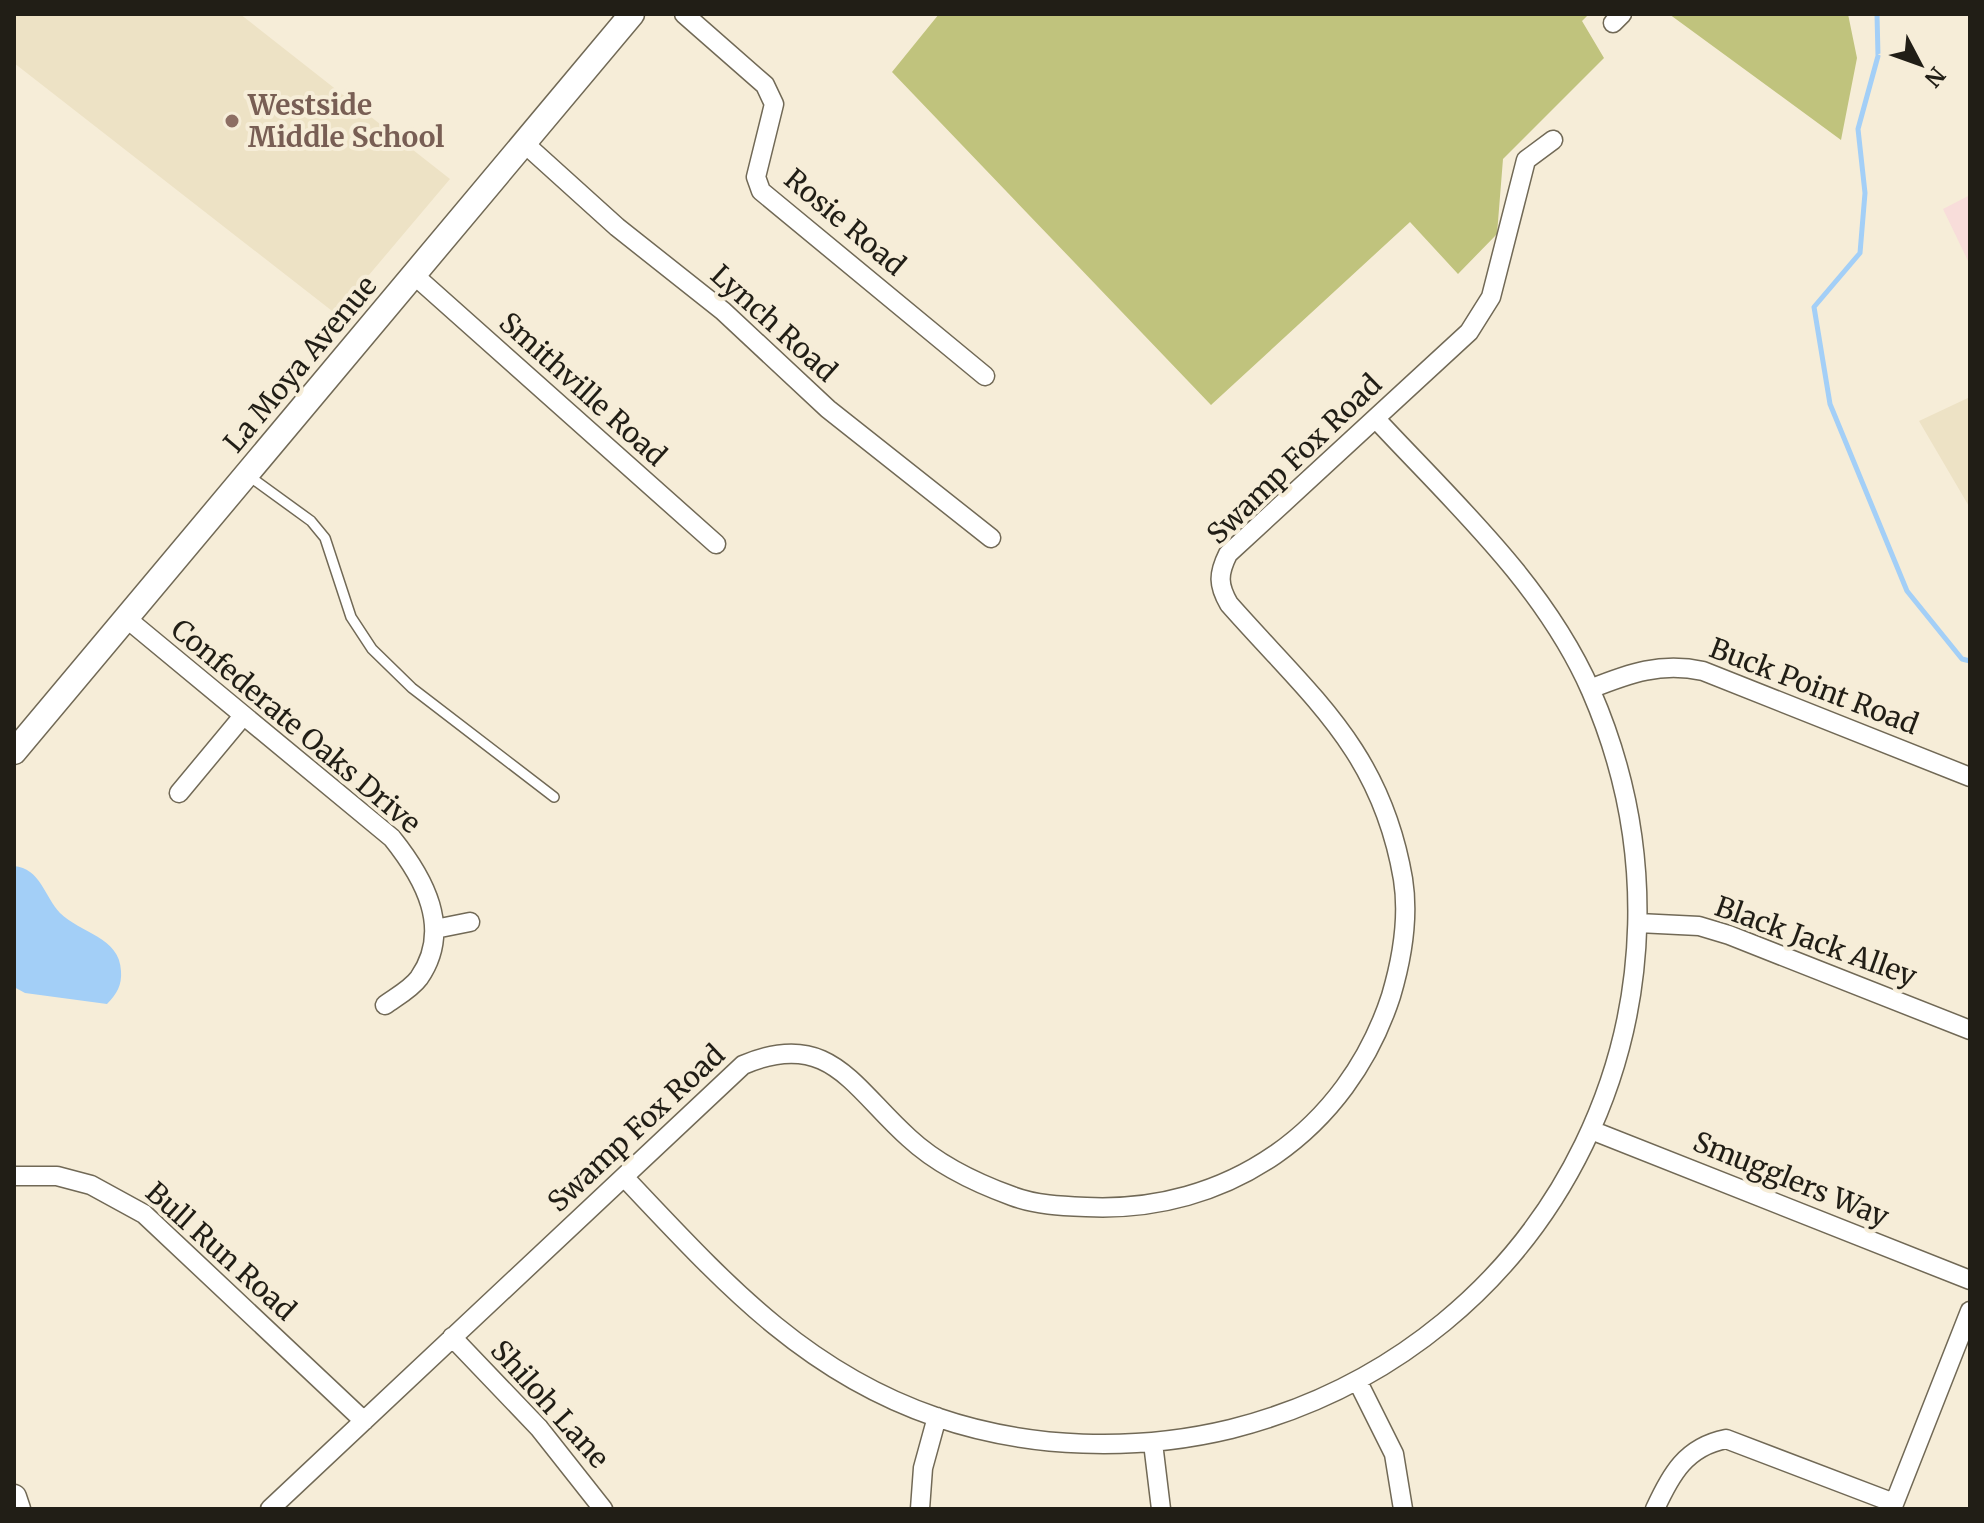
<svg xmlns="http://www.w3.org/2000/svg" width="1984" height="1523" viewBox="0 0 1984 1523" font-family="Merriweather,serif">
<rect width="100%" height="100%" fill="#f6edd8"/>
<path fill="#f8ddda" d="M1970,195V265L1943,209Z"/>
<path fill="#ede2c5" d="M14,14H240L450,179L336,314L14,63Z
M1970,397V508L1919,421Z"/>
<path fill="#c0c37d" d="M939,14H1589L1582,21L1604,58L1503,159L1497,234L1458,274L1410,222L1211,405L892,72Z
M1669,14H1848L1857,58L1841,140Z"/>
<path fill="#a3cff7" d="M14,866C40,868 45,897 60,913C80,933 120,937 121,971C122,985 117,994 107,1004L25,993L14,987Z"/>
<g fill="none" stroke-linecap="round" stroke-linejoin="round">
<path stroke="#a3cff7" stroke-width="5" d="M1877,14L1878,56L1858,129L1865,193L1860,253L1814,307L1830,404L1907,591L1962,659L1970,661"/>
<g stroke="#716956" stroke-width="12">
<path id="service" d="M249,476L311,521L325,538L351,617L372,649L412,688L554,797"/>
</g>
<g stroke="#716956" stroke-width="21">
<path id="minor" d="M684,14L765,85L774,104L756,177L761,191L985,376
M1613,23L1622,14
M524,143L617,227L723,311L828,409L991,538
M414,275L716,544
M126,618L392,838C424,878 453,929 419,978C411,989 396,997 385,1005
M1590,689C1630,673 1661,662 1703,671L1970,777
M179,793L243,716
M1638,923L1699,926L1729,935L1970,1030
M435,929L470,922
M1591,1130L1970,1280
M14,1176H57L91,1185L144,1214L364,1421
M624,1177C719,1277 801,1371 936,1417C1029,1449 1136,1452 1231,1429C1558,1346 1725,999 1591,691C1544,584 1454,503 1376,419
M452,1337L539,1428L603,1509
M1358,1382L1394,1454L1403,1509
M1153,1443L1161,1509
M270,1509L743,1065C829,1028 853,1088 909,1138C937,1164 976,1183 1012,1196C1036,1205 1061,1206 1086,1207C1227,1214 1347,1131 1391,996C1402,959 1409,917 1403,879C1381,750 1311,697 1229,604C1218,585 1218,574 1228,554L1469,332L1491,297L1526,160L1553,140
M920,1509L923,1468L937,1417
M1655,1509C1671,1474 1686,1447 1726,1439L1894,1503
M1892,1509L1970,1311"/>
</g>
<g stroke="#716956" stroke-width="27">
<path id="tertiary" d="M14,752L632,14
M14,1497L18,1509"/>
</g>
<use href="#service" stroke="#fff" stroke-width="9"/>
<use href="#minor" stroke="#fff" stroke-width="18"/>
<use href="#tertiary" stroke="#fff" stroke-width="24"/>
</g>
<circle fill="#8d6e63" stroke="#f6edd8" stroke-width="3" cx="232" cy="121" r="8"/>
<g text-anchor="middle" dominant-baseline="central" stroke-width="8" stroke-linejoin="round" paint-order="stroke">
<g font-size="28" font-weight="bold" fill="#785e54" stroke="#f6edd8" text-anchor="start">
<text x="248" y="105">Westside<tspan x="248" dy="32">Middle School</tspan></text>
</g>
<g font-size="28" fill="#211e16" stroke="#f6edd8">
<text transform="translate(845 222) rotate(40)">Rosie Road</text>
<text transform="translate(774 323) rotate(42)">Lynch Road</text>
<text transform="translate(300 364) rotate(-50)">La Moya Avenue</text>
<text transform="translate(583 389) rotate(42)">Smithville Road</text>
<text transform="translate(1294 459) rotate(-44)">Swamp Fox Road</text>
<text transform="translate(1814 686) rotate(21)">Buck Point Road</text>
<text transform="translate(296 726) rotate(40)">Confederate Oaks Drive</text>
<text transform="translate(1816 941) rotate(20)">Black Jack Alley</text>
<text transform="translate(636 1128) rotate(-43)">Swamp Fox Road</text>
<text transform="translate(1791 1179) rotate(22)">Smugglers Way</text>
<text transform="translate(221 1251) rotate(42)">Bull Run Road</text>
<text transform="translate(550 1404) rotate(48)">Shiloh Lane</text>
</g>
</g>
<rect width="1984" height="1523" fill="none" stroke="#211e16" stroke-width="32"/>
<g transform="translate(1920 64) rotate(131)" stroke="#f6edd8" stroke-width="6" paint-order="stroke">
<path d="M0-6L14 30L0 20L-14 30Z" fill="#211e16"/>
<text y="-12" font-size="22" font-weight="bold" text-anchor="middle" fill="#211e16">N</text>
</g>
</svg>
